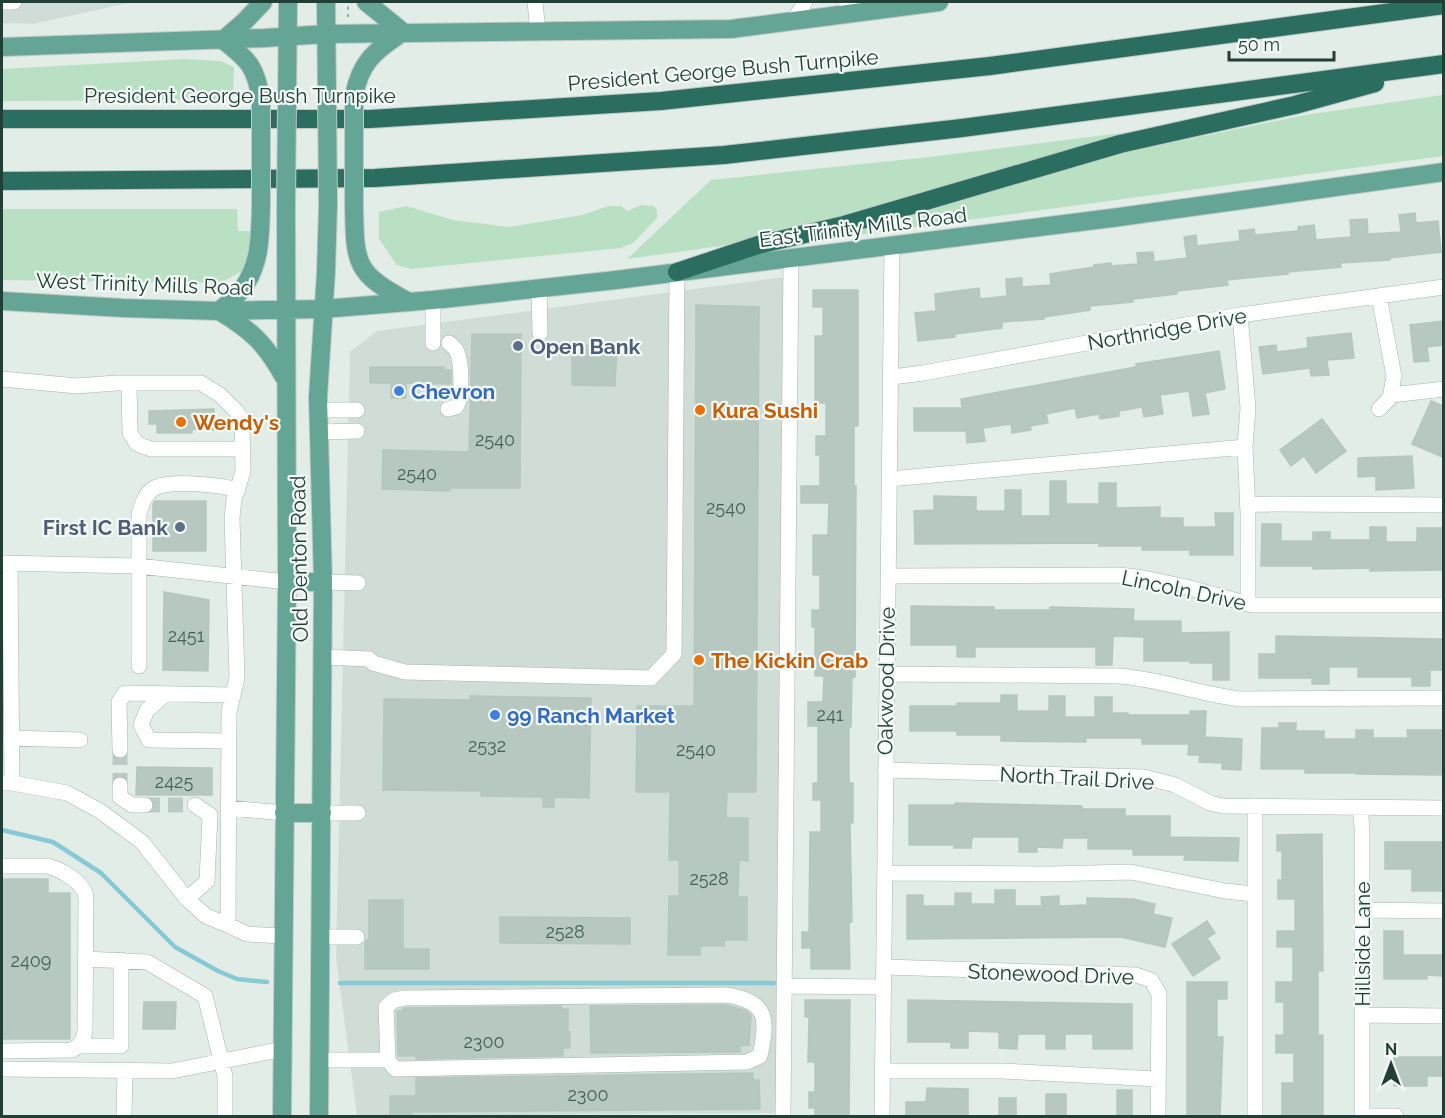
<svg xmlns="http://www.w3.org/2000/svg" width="1445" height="1118" viewBox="0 0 1445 1118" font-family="Raleway,sans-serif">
<rect width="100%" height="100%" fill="#e2ede8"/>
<path fill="#d0ddd7" d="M2,2H133L33,24L2,23Z
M785,277L776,1113L357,1116L336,957L350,352L377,331Z"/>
<path fill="#bae0c4" d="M185,59L220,61L234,67L233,100L2,101V69Z
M1443,95V156L805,242L1108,156L1305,115Z
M1145,130L834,221L728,245L627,259L711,180L929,157Z
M641,205L654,206L657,210V218L633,243L621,248L411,269L397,265L379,239V212L406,206L453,220L509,227L582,215L609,206H621L628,211Z
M2,209H237L238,231H253L252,251L244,270L226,280L212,283L2,280Z"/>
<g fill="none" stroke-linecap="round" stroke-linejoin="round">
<path stroke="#87c9d5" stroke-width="4.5" d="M2,830L53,842L101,873L175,947L218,971L237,979L267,982
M340,983H774"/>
</g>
<path fill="#b7c8c1" stroke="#b4c7bf" stroke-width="1.5" d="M1415,213L1416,223L1438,221L1441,252L1390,258V260L1340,263L1341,267L1288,272V274L1227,280L1228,285L1177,291V294L1133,299V302L1090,306V310L1044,317V319L1002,322V328L955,334V337L918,341L915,313L936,311L935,294L979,288L980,299L1007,296L1006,279L1022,278V287L1051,285L1050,274L1094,267V265L1111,263V266L1138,264L1137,253L1153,252L1154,262L1187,258L1184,237L1196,235L1197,246L1240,241L1239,231L1254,229L1255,235L1298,231V227L1314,225L1316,240L1351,237L1350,220L1367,219L1368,234L1401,232L1399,215Z
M813,290H858V426H854V486H856L855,677H852L851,727H849V783H853V823H850L852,922H849L850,969H811V948H802V932H809L810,832H821V800H813V783H818V726H808V702H823L824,676H815V627H812V610H820V575H813V535H828L829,503H801V486H820V455H816V436H826V403H815V336H823V307H813Z
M696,305L759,307L756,792H727L726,818H748V861L739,860L738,897H747V940H724V946H700V955H668L669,896H679V860H669L670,792H636L637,706H694Z
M1443,321V345L1427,347L1429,361L1414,362L1410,325Z
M1351,333L1354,358L1327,360L1329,375L1311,376L1310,368L1263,374L1259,347L1276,345L1277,352L1308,348L1307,338Z
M472,334H521L520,488H450V491L382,489L383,450L469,452Z
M572,345L617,346L615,386L572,385Z
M1219,351L1225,389L1205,393L1209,414L1193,416L1189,391L1160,395L1163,414L1144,417L1142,407L1119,411V416L1100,419L1099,414L1077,418L1075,408L1046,414L1048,423L1030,426L1031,430L1012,433L1011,424L983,428L985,441L967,443L966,431H914V408H962L961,399L1136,367V364Z
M370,367H444V370H451V384L406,383V398H391V383H370Z
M1431,401L1443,406V457L1412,444Z
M214,409V430L192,429V433H157V424H149V411Z
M1322,419L1346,451L1316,473L1304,456L1291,466L1280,450Z
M1412,456L1414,488L1376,490V476L1358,477V458Z
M1050,481H1066V504H1099V483H1116V508L1160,507V518H1183V527H1216L1215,513H1233V555H1190V550H1142V546H1099V543L915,544L914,511L934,510V496L976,497V511H1005V490H1021V516H1050Z
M155,501H206V551H153V504Z
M1262,524H1281V541H1313V532H1330V540H1370V527H1386V542H1417V528H1443V570L1370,571V568L1313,569V566H1261Z
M164,592L209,600L208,671L163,670Z
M911,606L994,607V610H1050V607L1134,609L1133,621H1181V633L1229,632V680H1213V663H1190V661H1144V637L1113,636L1112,665H1096V647H975V657H957V645H911Z
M1276,636L1443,639V670H1430V686H1412V677H1358V667H1329V684H1312V678H1259V654H1276Z
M1001,695H1017V711H1049V696H1065V717H1095V697H1112V713H1128V715H1190V711H1206L1205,737L1242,739L1241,770L1222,769V763L1199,762L1200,755H1188L1189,744H1142V738H1086V742L1001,741V735H957V731H910V706H957V703H1001Z
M470,696L591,698L589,798L554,797V807H543V797L481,796V791L383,790L384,699L470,700Z
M1279,723H1296V731H1324V739H1356V730H1373V738H1408L1407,730H1443V775L1356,774V773H1305V769H1261L1262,728H1279Z
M137,767L212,768V795H136Z
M955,803L1082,806V809H1125V816H1170V837L1239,838L1238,861L1184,860L1185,855H1133V849H1088V838H1063L1062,848L1037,847V852H1019V837H972L971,848H954V845H909V805H955Z
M1322,834L1323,971H1318V1035H1323V1116H1282V1083H1294V1053H1276V1035H1284V1002H1276V982H1293V947H1277V931H1295V899H1278V880H1282V851H1277V835Z
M1385,842H1443V891H1412V869H1385Z
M2,879H48V893H70V1039H2Z
M995,890H1015V906H1042L1041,897L1059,896V906L1087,905V898L1133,899L1155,904L1153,914L1172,918L1165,947L1121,937L907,939V895H923V906H955V893H971V904H995Z
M369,900H403V949H429V969H365V943L366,940H369Z
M500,917L630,918V944L500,943Z
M1207,921L1215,933L1207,938L1220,958L1193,976L1172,944Z
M1384,931H1403V955H1443V976L1427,975V979H1384Z
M1187,982H1227V999H1217V1037H1223L1220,1116H1187Z
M805,1000H850L849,1116H815V1108H809V1092H815V1062H808L809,1017H805Z
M908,1000L1132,1004V1049H1093V1034H1065V1049H1046V1034H1018L1017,1049L999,1048V1032L968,1031V1048H951V1042H908Z
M144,1002H176L175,1029H143Z
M725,1005L745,1010L751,1015L749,1045L740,1046V1052L591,1053L590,1006Z
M561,1006L562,1009H568V1032H570V1048H563V1056L416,1059V1056H398L397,1011H403V1008Z
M1394,1057H1443V1076H1427V1086H1394Z
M753,1073V1080H759L760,1109L412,1112V1114H390V1096H416V1078Z
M927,1088L968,1089V1116H906V1102H926Z
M1117,1090H1132V1116H1117Z
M1046,1094H1066V1116H1046Z
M999,1098H1016V1116H999Z"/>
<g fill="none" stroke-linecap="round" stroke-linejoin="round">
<path stroke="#bbcac5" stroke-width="15" stroke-dasharray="15 8" stroke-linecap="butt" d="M120,750V785
M145,805H195"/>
<g stroke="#a4b5af" stroke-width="16">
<path id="minor" d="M2,2H14
M535,2L538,32
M846,2L862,12
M793,22L805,2
M539,288L540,333
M1379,296L1394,376L1390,398L1379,409
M433,300V343
M892,377L923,373L1240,315L1444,287
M2,379L77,386L116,383H201L220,395L236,411L242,420L243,472L234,499L232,518L237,678L229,712L228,925L247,934L283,936
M129,383L130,433L137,444L151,449H243
M1391,395L1444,389
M448,409L456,407C463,397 462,360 456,350C454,347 451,345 449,343
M318,410H357
M319,432L357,431
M1245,447L1248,513V604
M889,479L1245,447L1248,408L1240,315
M1247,504L1444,505
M2,563L138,566L287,582
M888,576L1119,575L1144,578L1186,587L1252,605H1444
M323,582L358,583
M323,657L369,659L373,663L405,672L651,678L674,654L677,272
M139,666V514C142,505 144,495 153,489C168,479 220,485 238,490
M887,674L1119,676C1160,679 1199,694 1240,699L1444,698
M166,694L147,710L141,725L149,740L229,741
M11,738L80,740
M120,750L119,702L125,693L233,695
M885,770L1144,777L1175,785L1210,803L1223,806L1444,808
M2,783H12L10,564
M12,783L67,793L100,811L142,842L187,899L206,916L228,925
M120,785V797L132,805H145
M229,808L284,813
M1360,808L1362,827V1116
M322,813H358
M2,866H48C62,870 85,883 86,898L85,1031C83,1041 81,1045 72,1050L2,1051
M885,873L1049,874L1131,872L1225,891L1254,894
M187,899L207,881L210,815L195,805
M1362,910L1444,911
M321,937H357
M85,959L147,962L205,996L225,1076V1116
M885,967L1136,975L1151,980L1159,994L1158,1116
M784,986L884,987
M1362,1015L1444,1016
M79,1046H121V960
M320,1060H388L395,1069L747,1062L760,1056C768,1019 768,1001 726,995L405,998L394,1000L386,1007L388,1060
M2,1069L172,1071L283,1049
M882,1071H1002L1158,1079
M124,1116L125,1070
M783,1116L791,258
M882,1116L892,246
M1255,1116V806
M1362,1116H1396"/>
</g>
<g stroke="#c1c9c7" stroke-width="20">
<path id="major" d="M326,2L327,98
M366,2L403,32
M223,40C249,60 256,67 261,100
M223,40L245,21L263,2
M2,47L265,38L326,34L731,29L939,2
M354,96C360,63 374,51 402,33
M287,99L288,2
M354,204C355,264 354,273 409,302
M2,301L123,308L219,311L323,309L433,300L616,280L1112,218L1444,172
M219,311C227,304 237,297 243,288C261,263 260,235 261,206
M219,311C251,330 266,344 284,377
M287,582H323
M284,813H322
M282,1116L287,582L286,208
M319,1116L323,582L318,397L326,272L328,205"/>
</g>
<g stroke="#c1c9c7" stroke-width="20">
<path id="highway" d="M2,119H370L661,101L990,66L1444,5
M2,181L375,178L724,155L962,128L1444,64
M677,272L758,245L844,225L1120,144L1295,105L1375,83"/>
</g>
<path stroke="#80b3a3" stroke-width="2" stroke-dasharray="3 4.5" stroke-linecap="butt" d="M348,17V6L351,3"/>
<use href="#minor" stroke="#fff" stroke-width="15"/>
<use href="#major" stroke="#64a595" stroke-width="18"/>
<use href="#highway" stroke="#2b6e60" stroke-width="18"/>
<g stroke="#c1c9c7" stroke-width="20" stroke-linecap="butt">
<path id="major-bridge" d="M354,96V204
M327,98L328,205
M261,100V206
M286,208L287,99"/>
</g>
<use href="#major-bridge" stroke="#64a595" stroke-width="18"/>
</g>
<g fill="#5c6f8a" stroke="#f3f9f6" stroke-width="2">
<circle cx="518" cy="346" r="6"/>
<circle cx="180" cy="527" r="6"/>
</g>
<g fill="#3f7fe0" stroke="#f3f9f6" stroke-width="2">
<circle cx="399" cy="391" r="6"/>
<circle cx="495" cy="715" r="6"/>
</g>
<g fill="#e8710a" stroke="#f3f9f6" stroke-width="2">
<circle cx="700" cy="410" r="6"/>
<circle cx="181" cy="422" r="6"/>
<circle cx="699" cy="660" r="6"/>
</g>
<g text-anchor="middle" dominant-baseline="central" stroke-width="4.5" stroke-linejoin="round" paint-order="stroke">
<g font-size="18" fill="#46615a">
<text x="495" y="439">2540</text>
<text x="417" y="473">2540</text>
<text x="726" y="507">2540</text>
<text x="186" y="635">2451</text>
<text x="830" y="714">241</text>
<text x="487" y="745">2532</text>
<text x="696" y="749">2540</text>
<text x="174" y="781">2425</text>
<text x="709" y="878">2528</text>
<text x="565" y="931">2528</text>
<text x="31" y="960">2409</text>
<text x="484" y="1041">2300</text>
<text x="588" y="1094">2300</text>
</g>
<g font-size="21" fill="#213f37" stroke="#f3f9f6">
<text transform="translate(723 70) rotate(-5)">President George Bush Turnpike</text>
<text x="240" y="95">President George Bush Turnpike</text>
<text transform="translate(863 227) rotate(-7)">East Trinity Mills Road</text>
<text transform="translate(145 284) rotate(2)">West Trinity Mills Road</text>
<text transform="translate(1167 329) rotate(-10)">Northridge Drive</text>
<text transform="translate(299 559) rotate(-91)">Old Denton Road</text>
<text transform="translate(1184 590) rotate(12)">Lincoln Drive</text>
<text transform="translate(886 681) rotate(-89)">Oakwood Drive</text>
<text transform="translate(1077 778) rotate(3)">North Trail Drive</text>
<text transform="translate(1362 944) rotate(-90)">Hillside Lane</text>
<text transform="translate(1051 974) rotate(2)">Stonewood Drive</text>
</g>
<g font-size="21" font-weight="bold" fill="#4e5e75" stroke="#f3f9f6" text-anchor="start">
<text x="530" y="346">Open Bank</text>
<text x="168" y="527" text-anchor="end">First IC Bank</text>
</g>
<g font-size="21" font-weight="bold" fill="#366cbe" stroke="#f3f9f6" text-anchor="start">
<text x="411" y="391">Chevron</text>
<text x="507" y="715">99 Ranch Market</text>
</g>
<g font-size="21" font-weight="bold" fill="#c56008" stroke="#f3f9f6" text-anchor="start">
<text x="712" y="410">Kura Sushi</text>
<text x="193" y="422">Wendy's</text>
<text x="711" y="660">The Kickin Crab</text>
</g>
</g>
<rect width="1445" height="1118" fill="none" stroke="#213f37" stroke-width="6"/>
<g transform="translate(1391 1064)" stroke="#f3f9f6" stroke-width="4.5" paint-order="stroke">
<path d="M0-4.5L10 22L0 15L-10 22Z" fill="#213f37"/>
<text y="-9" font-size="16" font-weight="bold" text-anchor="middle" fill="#213f37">N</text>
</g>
<path d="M1229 51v9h105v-9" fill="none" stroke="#213f37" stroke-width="3"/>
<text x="1238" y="51" font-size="18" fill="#213f37" stroke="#f3f9f6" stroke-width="4.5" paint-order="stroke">50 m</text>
</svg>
